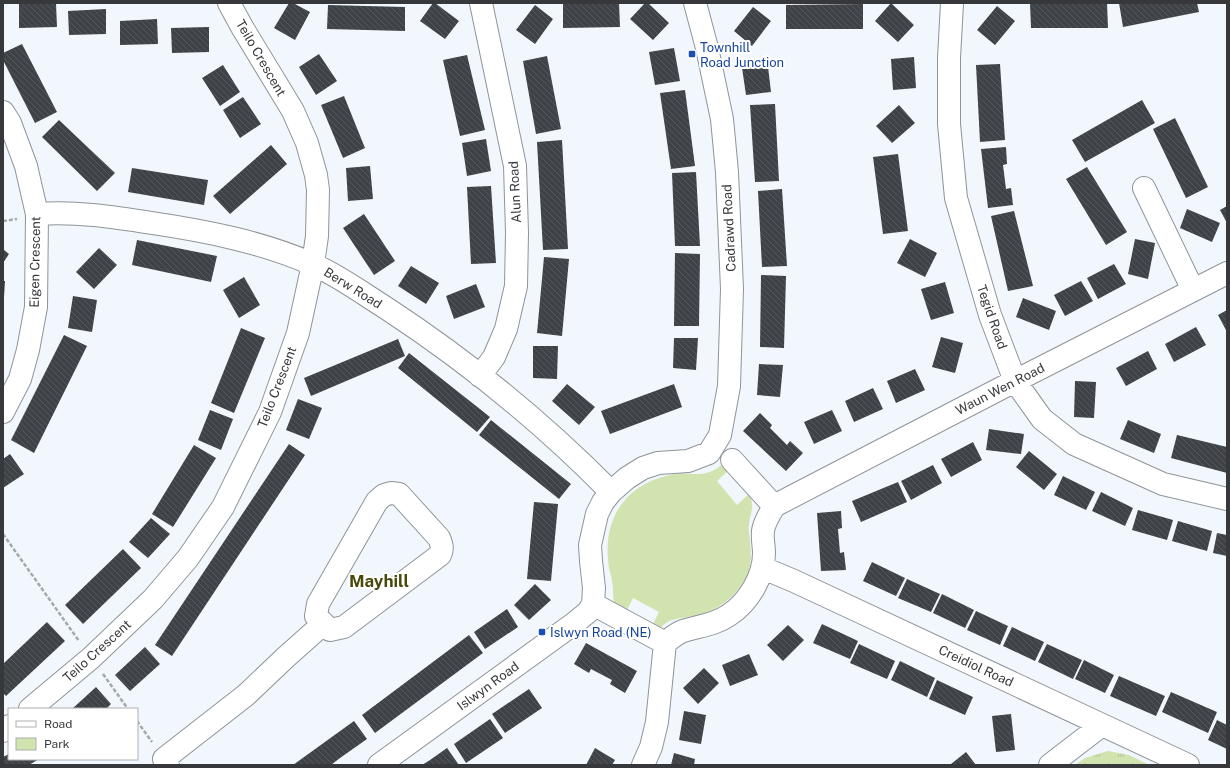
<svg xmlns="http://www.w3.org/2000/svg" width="1230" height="768" viewBox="0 0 1230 768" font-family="'Public Sans',sans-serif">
<defs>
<pattern id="park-tufts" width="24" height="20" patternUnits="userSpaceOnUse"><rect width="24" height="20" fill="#d1e3af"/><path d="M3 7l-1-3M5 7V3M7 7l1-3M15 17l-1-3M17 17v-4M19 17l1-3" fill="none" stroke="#b4c497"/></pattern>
<pattern id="building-back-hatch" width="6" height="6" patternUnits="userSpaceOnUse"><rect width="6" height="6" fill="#3f4348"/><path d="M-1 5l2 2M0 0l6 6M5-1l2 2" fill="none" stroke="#53565b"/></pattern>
</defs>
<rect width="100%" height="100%" fill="#f1f7fc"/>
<path fill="#d1e3af" d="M723,464L728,471L717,481L737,505L749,494C757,508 747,517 749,532C750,544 752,555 750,566C744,590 722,609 699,615C684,619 669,616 660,629L652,626L659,612L633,598L626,612L615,605C612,597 614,589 612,581C611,574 608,567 608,560C604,516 627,484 670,475C692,470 702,481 723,464Z"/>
<path fill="url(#park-tufts)" d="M1108,751L1129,755L1149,765H1075L1085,758Z"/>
<path fill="url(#building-back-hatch)" d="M19,3H56L57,27L19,28Z
M289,3H293L310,12L295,40L274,28Z
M433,3H435L459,21L445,39L420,21Z
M563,3H619L620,27L563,28Z
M645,3H648L669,23L653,40L630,19Z
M891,3L914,25L898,42L875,21Z
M1107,3L1108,28H1031L1030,4Z
M1119,3H1197L1199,12L1123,27Z
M863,4V29H786V5Z
M328,5L405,7V31L327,29Z
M535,5L553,19L535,44L516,30Z
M997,6L1015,21L995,45L977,30Z
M753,7L771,21L752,46L734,31Z
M106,9V34L69,35L68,11Z
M157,19L158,44L120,45V21Z
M209,27V52L172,53L171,28Z
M22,44L57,112L35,123L3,60V53Z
M674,48L680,81L655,85L649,52Z
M319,54L337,81L316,95L299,67Z
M467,55L485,130L460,136L443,60Z
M547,56L561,129L536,134L523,61Z
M914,57L916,88L893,90L891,59Z
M767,58L771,92L746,95L741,61Z
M1000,64L1005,140L980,142L976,65Z
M223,65L240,92L220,106L202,78Z
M685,90L695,166L671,169L660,93Z
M344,96L365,148L343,158L321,105Z
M243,97L261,124L240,138L223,110Z
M1142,100L1155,123L1085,162L1072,140Z
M775,104L779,181L755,182L750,105Z
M899,105L915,123L892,143L876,126Z
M1175,118L1208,187L1186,198L1153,129Z
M59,120L115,173L97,191L42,137Z
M486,139L491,171L467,176L462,143Z
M562,140L568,249L543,250L537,142Z
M271,145L287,164L230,214L213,196Z
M1006,147L1007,164L1003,165L1006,189L1011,188L1013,205L988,208L981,149Z
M898,154L908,231L883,234L873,157Z
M370,166L373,199L348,201L346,168Z
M1087,167L1127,232L1106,245L1066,179Z
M132,168L208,180L204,205L128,192Z
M696,172L700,246H675L672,173Z
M491,186L496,263L471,264L467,187Z
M782,189L787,266L762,267L758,191Z
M1227,206V223L1220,210Z
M1187,209L1220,223L1212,242L1180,228Z
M1014,211L1033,286L1008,291L991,216Z
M364,214L395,261L374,275L343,228Z
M910,239L937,253L925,277L897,263Z
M1135,239L1155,243L1148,279L1128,274Z
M137,240L217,256L211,282L132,265Z
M99,248L117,265L94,289L76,272Z
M3,249L9,254L3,263Z
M675,253L700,254L699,326H674Z
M544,257L569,259L562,336L537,333Z
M1114,264L1126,284L1098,299L1087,278Z
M411,266L439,283L426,304L398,286Z
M761,275L786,276L784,348L760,347Z
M244,277L260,305L239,318L223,290Z
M3,281H5L4,297L3,296Z
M1081,281L1093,301L1065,316L1054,295Z
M945,282L954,313L931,320L921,289Z
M476,284L485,307L454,319L446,296Z
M73,296L97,300L92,332L68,328Z
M1023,298L1056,311L1049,330L1016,317Z
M1227,310V332L1218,315Z
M1196,327L1206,345L1174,362L1165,344Z
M241,328L265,338L234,413L211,403Z
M64,335L87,346L34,453L11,440Z
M941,337L963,343L955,373L932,367Z
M674,338H698L696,370L673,368Z
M398,339L405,356L311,396L304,378Z
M533,346H558L557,379L533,378Z
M1148,351L1157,369L1126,386L1116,368Z
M409,353L490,417L477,432L398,368Z
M759,364L783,365L780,397L757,395Z
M915,369L925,390L896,403L887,381Z
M1075,381L1096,382L1094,418L1074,417Z
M567,384L595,407L579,425L552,401Z
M674,384L682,407L610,434L601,411Z
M873,388L883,409L854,422L845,401Z
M298,399L322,408L309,439L286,430Z
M210,410L233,419L221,450L198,440Z
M832,410L842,431L814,444L804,422Z
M760,413L772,425L770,428L787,445L790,441L803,453L786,471L743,431Z
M491,420L571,484L559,499L479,435Z
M1128,420L1161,434L1154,453L1120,439Z
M989,429L1024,434L1021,454L986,450Z
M1177,435L1227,447V473L1171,458Z
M973,442L982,460L951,477L941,459Z
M289,444L305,455L172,656L155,645Z
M194,445L216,458L173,527L152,514Z
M1029,451L1057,474L1044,490L1016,467Z
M10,454L24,474L3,488V459Z
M933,465L942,483L911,500L901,481Z
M1063,476L1095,492L1086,510L1054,495Z
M898,482L907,502L861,522L852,501Z
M1101,492L1133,508L1125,526L1092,511Z
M534,502L558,504L551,581L527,579Z
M1138,510L1173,520L1167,540L1132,530Z
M841,511L842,528L838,529L840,553L844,552L846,570L821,571L817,513Z
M151,518L170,534L148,558L129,542Z
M1178,521L1212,531L1207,551L1172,541Z
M1217,533L1227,535V556L1213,553Z
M123,549L141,568L83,624L65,605Z
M872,562L905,578L896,596L863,581Z
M907,579L940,594L931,612L898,598Z
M535,584L551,600L529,620L514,605Z
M942,594L974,610L965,628L933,613Z
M507,609L518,627L485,649L474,632Z
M976,611L1008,626L1000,645L967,630Z
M47,622L65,641L6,696L3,693V664Z
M822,624L858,641L850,659L813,643Z
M788,625L804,640L783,661L767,645Z
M1012,627L1044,642L1035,661L1003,646Z
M469,635L483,653L375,733L362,715Z
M586,643L637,671L625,693L610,684L612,680L591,669L589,673L574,664Z
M859,644L895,661L887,679L850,663Z
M1047,644L1082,660L1073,679L1038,662Z
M145,647L160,664L130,691L115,675Z
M749,654L758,675L730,686L722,665Z
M1084,660L1114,675L1105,693L1075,679Z
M900,661L935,678L927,697L891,680Z
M704,668L719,683L698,704L683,688Z
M1119,676L1165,696L1156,716L1110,696Z
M937,680L973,697L965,715L929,699Z
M96,687L111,704L106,709H72Z
M529,689L542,708L505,733L492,714Z
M1171,692L1217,712L1208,733L1162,712Z
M684,711L706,715L701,744L679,740Z
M1011,714L1015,750L996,752L992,716Z
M490,719L503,738L466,763L454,744Z
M1217,720L1227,725V749L1208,740Z
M354,721L367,739L340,758L331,765H293Z
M447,748L459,765H422L430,760Z
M595,748L615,760L612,765H586Z
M966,752L976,765H949L951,764Z
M674,753L695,759L694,765H671Z
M9,754V759H39L29,765H3V757Z"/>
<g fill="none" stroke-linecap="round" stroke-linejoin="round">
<g stroke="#8f9499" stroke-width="24">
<path id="minor" d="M952,3L949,58V124L956,198L990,315L1015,381L1042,419L1074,444L1163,484L1227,499
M3,112L10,123L26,166L37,214L36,307L28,350L20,379L3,412
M1144,188L1193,290
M37,214C75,211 114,217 152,223C206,231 262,242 312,264C338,275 362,293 386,308C467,361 543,423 611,492
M480,376L494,357L506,329L516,286L517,233L515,166L481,3
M391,493L399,494L439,538C442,545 443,549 440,555L344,627L330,630L316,616L318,604L377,501L384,495Z
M774,506L1015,381L1227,273
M763,568L794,581L1188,765
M593,604L594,588L591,561L590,545L597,514L603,502L611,492L627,478L643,468L658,463L688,461L709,453L720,435L729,386L732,289L727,172L722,119L707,48L695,3
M593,604L665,643
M665,643C670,639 677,633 683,631C699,626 715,625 729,615C749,602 764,576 764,553C764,546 762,538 763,531C764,522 770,514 774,506L732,460
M30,709L91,658L153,599L188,558L223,507L270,412L298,333L313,264L317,236L318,190L316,175L307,143L293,111L242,27L229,3
M3,731L9,726
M168,765L164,759L246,695L286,657L323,624
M379,765L572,625L588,612L593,604
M643,765L651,747L657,722L665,643
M1050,765L1102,725"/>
</g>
<path stroke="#a4a9ad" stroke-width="2.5" stroke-dasharray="4 2" stroke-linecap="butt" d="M3,221L17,219
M3,534L79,641
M103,674L128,709
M137,721L152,742"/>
<use href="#minor" stroke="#fff" stroke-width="22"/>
</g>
<g fill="#1a4fb4" stroke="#fff" stroke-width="1.5">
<rect x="688" y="50" width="8" height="8" rx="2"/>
<rect x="538" y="628" width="8" height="8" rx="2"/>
</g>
<g text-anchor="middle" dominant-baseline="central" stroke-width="4" stroke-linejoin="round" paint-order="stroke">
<g font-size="13" fill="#164399" stroke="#fff" text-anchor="start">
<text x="700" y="47">Townhill<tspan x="700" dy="15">Road Junction</tspan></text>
<text x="550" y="632">Islwyn Road (NE)</text>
</g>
<g font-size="13" fill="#36383b" stroke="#fff">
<text transform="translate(261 58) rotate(60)">Teilo Crescent</text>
<text transform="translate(515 192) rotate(-93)">Alun Road</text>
<text transform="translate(729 228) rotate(-93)">Cadrawd Road</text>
<text transform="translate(35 262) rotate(-89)">Eigen Crescent</text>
<text transform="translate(353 288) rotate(32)">Berw Road</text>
<text transform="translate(992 317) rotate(71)">Tegid Road</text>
<text transform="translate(277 387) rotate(-69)">Teilo Crescent</text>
<text transform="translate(1000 389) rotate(-27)">Waun Wen Road</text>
<text transform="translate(97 651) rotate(-42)">Teilo Crescent</text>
<text transform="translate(976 666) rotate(25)">Creidiol Road</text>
<text transform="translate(488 686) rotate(-36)">Islwyn Road</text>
</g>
<g font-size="17" font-weight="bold" fill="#47490b" stroke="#fff">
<text x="379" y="581">Mayhill</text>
</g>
</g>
<rect width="1230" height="768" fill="none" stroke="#36383b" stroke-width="8"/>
<rect x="8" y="708" width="130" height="52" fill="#ffffff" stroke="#afafb1"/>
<rect x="16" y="721" width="20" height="6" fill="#ffffff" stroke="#afafb1"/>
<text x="44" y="728" font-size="12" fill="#36383b">Road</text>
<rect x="16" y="738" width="20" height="12" fill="#d1e3af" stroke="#afafb1"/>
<text x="44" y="748" font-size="12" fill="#36383b">Park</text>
</svg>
